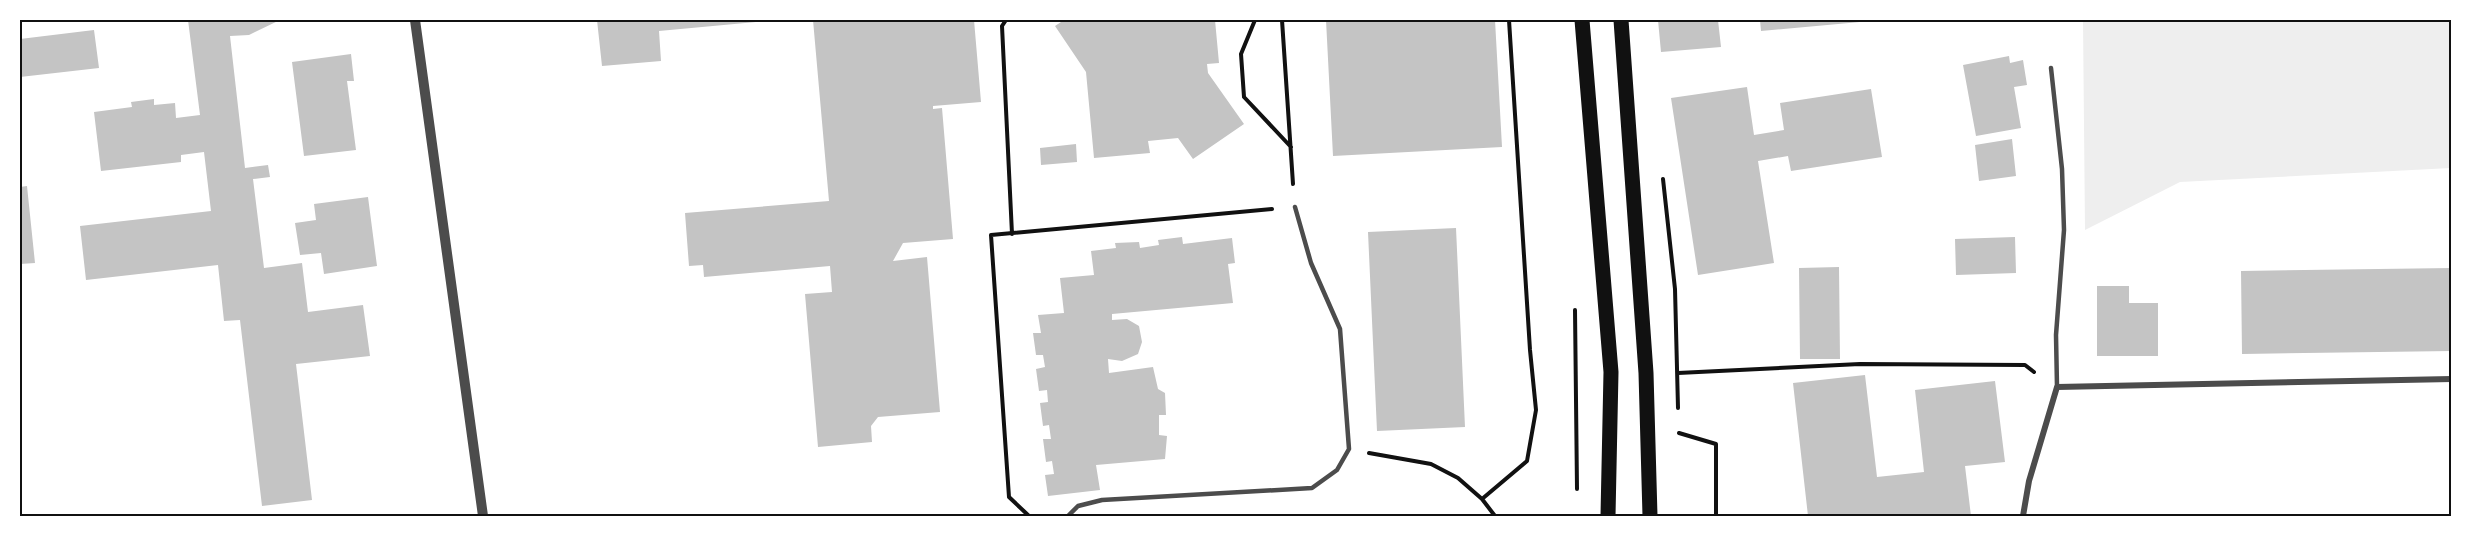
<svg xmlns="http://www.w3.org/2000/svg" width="2471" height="536" viewBox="0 0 2471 536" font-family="Poppins,sans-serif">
<rect width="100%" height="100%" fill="#fff"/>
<path fill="#eee" d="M2083,20H2451V168L2180,182L2085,230Z"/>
<path fill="#c4c4c4" d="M188,20H280L249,35L230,36L245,168L268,165L270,177L253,179L264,268L302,263L308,312L363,305L370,356L296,364L312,500L262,506L240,320L224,321L218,265L86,280L80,226L211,211L204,152L181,155V162L101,171L94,112L132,107L131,102L154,99V105L175,103L176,118L200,115Z
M597,20H768V21L659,31L661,61L602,66Z
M813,20H974L981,102L933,106V109L942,108L953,239L903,243L893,261L927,257L940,412L878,417L871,426L872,442L818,447L805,294L832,292L830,266L704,277L703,265L689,266L685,213L829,201Z
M1064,20H1215L1219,63L1207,64L1208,73L1244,124L1193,159L1178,138L1148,141L1150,153L1094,158L1086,72L1055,26Z
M1326,20H1495L1502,147L1333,156Z
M1658,20H1718L1721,47L1661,52Z
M1760,20H1871V21L1761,31Z
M94,30L99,68L20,77V39Z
M351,54L354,81H347L356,150L304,156L292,62Z
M2009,56L2010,63L2023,60L2027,85L2014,87L2021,128L1976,136L1963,65Z
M1747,87L1754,135L1784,130L1780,103L1871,89L1882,157L1791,171L1788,156L1758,161L1774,263L1698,275L1671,98Z
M2012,139L2016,176L1979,181L1975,145Z
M1076,144L1077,162L1041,165L1040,148Z
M27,186L35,263L20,264V187Z
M368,197L377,266L324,274L321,253L300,255L295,223L316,220L314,204Z
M1456,228L1465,427L1377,431L1368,232Z
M1182,237L1183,244L1232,238L1235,263L1228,264L1233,303L1112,314V320L1127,319L1139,326L1142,342L1138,354L1122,361L1108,359L1109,373L1153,367L1158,389L1165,393L1166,415H1159V435L1167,436L1165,459L1096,465L1100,490L1048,496L1045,475L1054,474L1052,461L1046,462L1043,439H1051L1049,425L1043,426L1040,403L1048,402L1047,390L1039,391L1036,369L1045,367L1043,355H1036L1033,333H1041L1038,315L1064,313L1060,278L1094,275L1091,251L1116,248L1115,243L1139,242L1140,248L1159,245L1158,240Z
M2015,237L2016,273L1956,275L1955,239Z
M1839,267L1840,359H1800L1799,268Z
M2452,268V351L2242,354L2241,271Z
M2097,286H2129V303H2158V356H2097Z
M1865,375L1877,477L1924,472L1915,390L1995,381L2005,462L1965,466L1971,516H1808L1793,383Z"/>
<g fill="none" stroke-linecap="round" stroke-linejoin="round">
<path stroke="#111" stroke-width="4" d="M1006,20L1002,26L1012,234
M1255,20L1241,54L1244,97L1291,147
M1282,20L1293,184
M1663,179L1675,289L1678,408
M1575,310L1577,489
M1678,373L1860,364L2025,365L2034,372
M1679,433L1716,444V514
M1369,453L1431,464L1458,478L1482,499
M1029,516L1009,497L991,235L1272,209
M1495,516L1482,499L1527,461L1536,410L1530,350L1509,20"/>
<path stroke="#4c4c4c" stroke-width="4.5" d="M2051,68L2062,169L2064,230L2056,335L2057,387
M1068,516L1078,506L1102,500L1312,488L1337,470L1349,449L1340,329L1311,263L1295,207"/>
<path stroke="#4c4c4c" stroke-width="6" d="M2023,516L2029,481L2057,387L2452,379"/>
<path stroke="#4c4c4c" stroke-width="10" d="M415,20L483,516"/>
<path stroke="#111" stroke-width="15" d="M1582,20L1611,372L1608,516
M1621,20L1646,373L1650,516"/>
</g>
<rect width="2471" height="536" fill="none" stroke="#ffffff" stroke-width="42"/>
<rect x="21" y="21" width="2429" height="494" fill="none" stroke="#111" stroke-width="2"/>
</svg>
